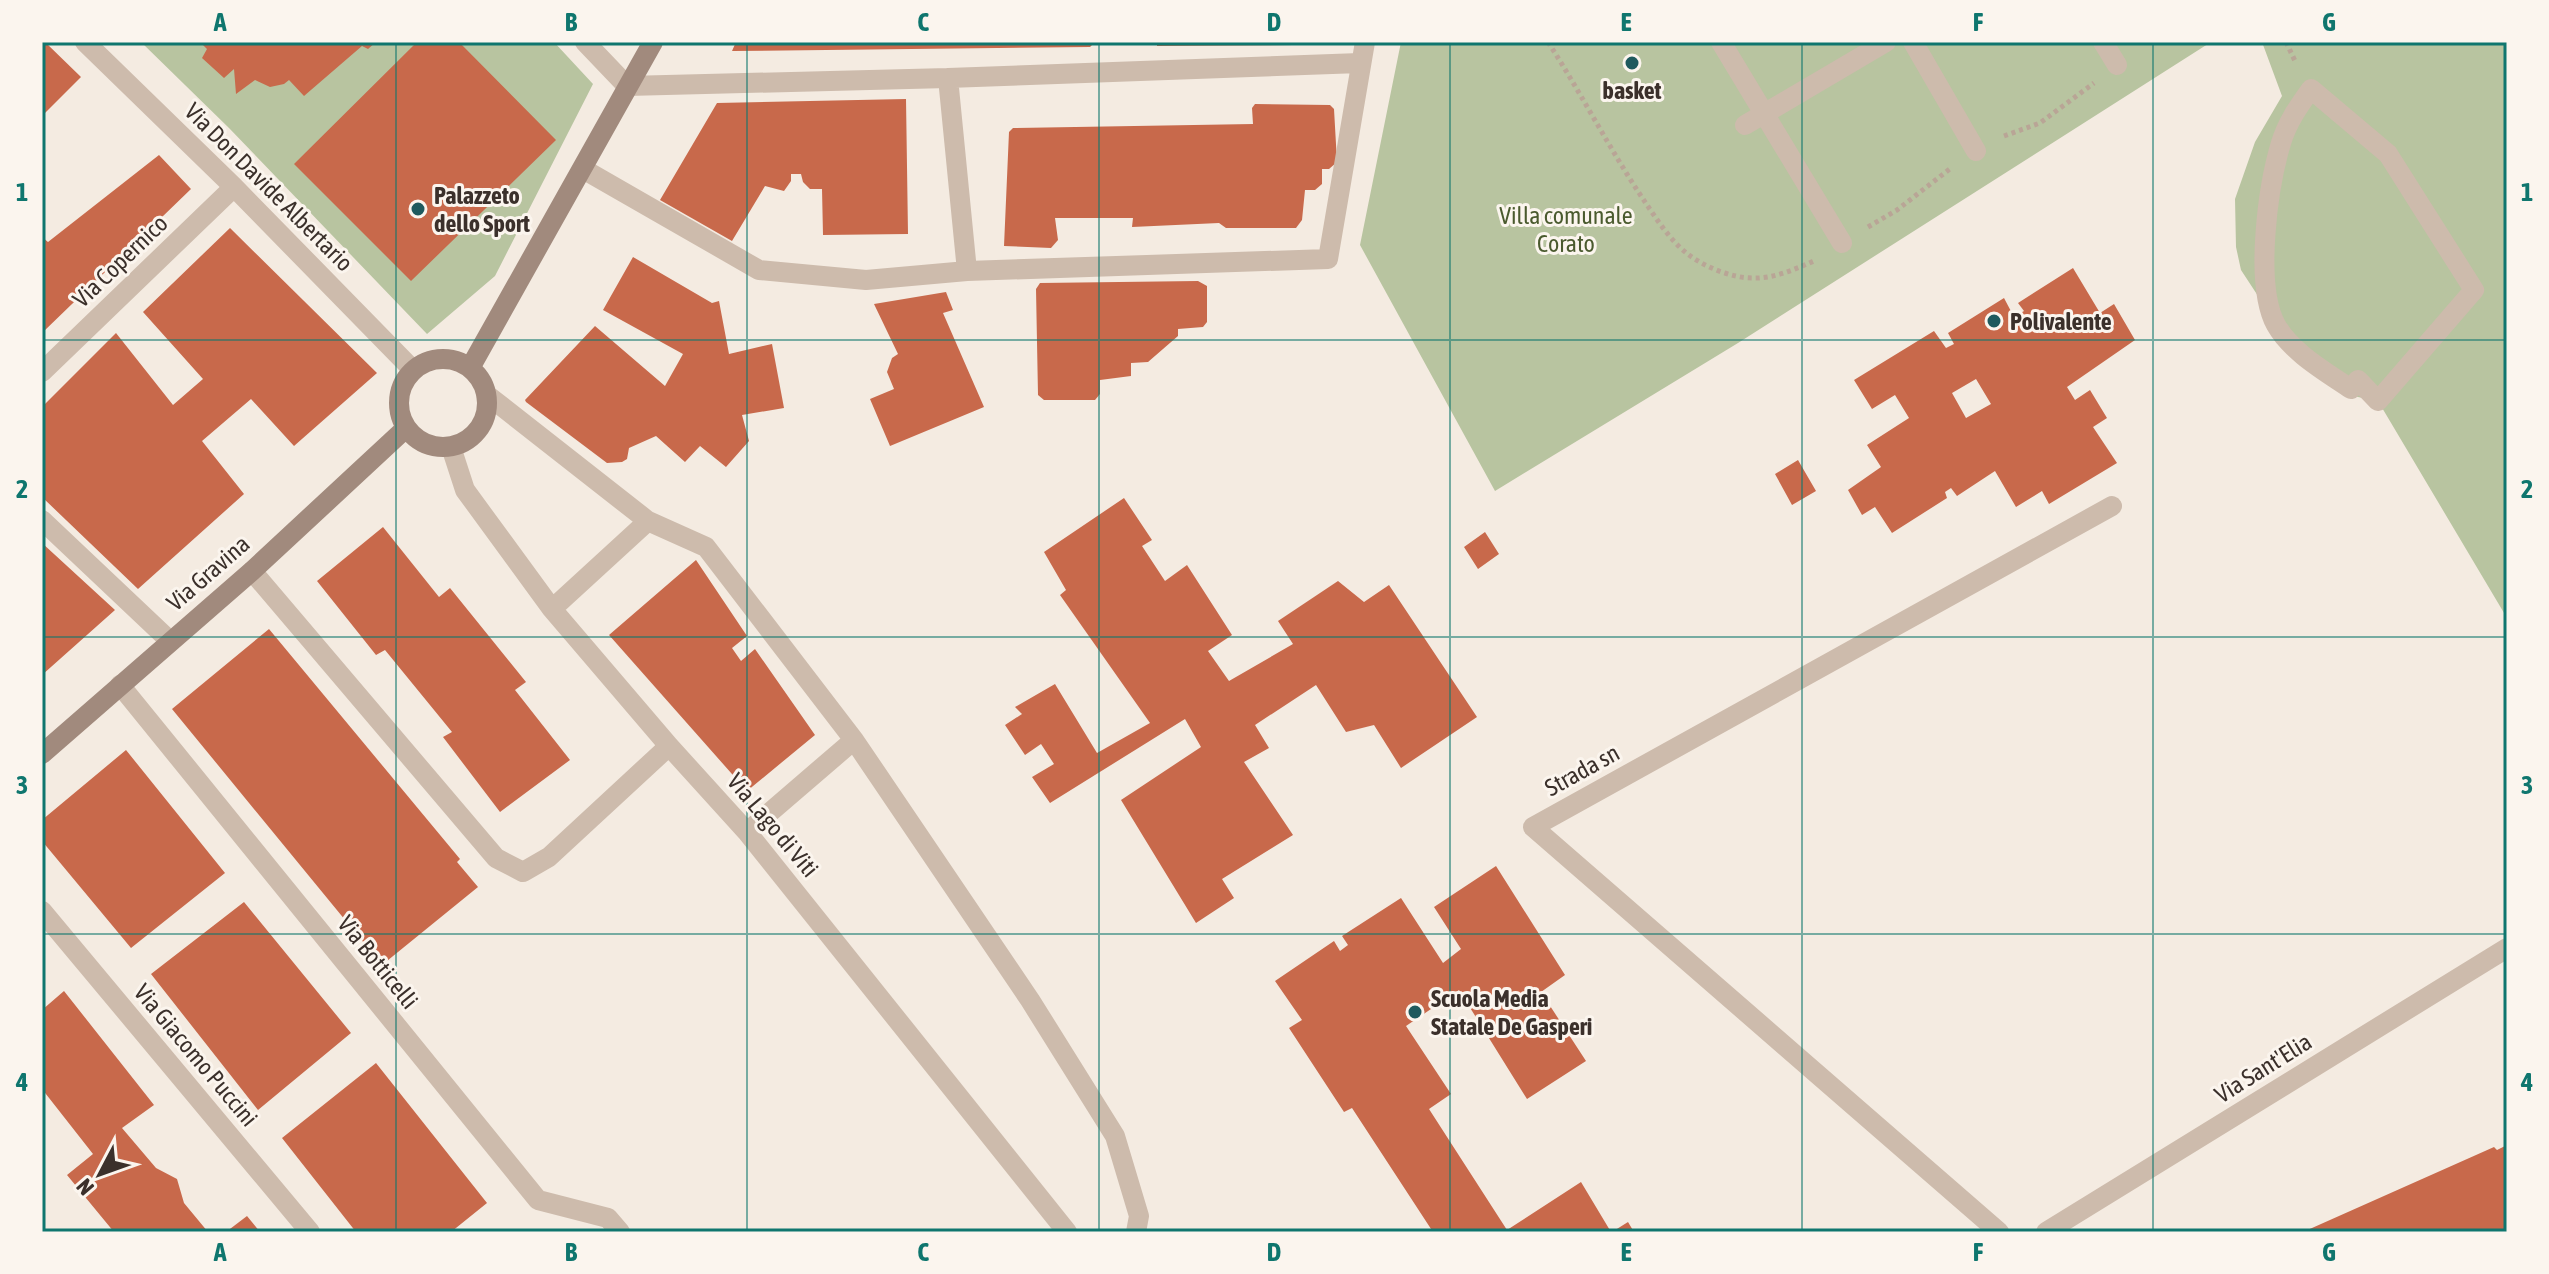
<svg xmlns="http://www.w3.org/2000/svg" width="2549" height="1274" viewBox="0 0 2549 1274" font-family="'Asap Condensed',sans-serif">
<rect width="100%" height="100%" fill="#f4ebe1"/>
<path fill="#b8c4a0" d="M141,42H554L593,84L495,276L427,334L229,128Z
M1401,42H2211L1738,343L1495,491L1360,245Z
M2262,42H2507V618L2378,401L2348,395L2300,360L2241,270L2236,247L2235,199L2255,142L2282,96Z"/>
<path fill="#c8694b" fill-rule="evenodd" d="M42,42H45L81,77L42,116Z
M200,42H376L368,49L362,46L304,96L289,80L284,84L270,87L255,80L236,94L234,69L224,78L202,58L207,49Z
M417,42H459L556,140L411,281L294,164Z
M736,42H1095L1090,47L732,51Z
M1157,42H1294V45L1157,46Z
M906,99L908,234L823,235L822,189H810L803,182L801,174H791V181L784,191L765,186L732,241L660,200L717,103Z
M1255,104L1330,105L1334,109L1337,162L1329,169H1322V184L1315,190H1305L1302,220L1296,228H1226L1219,223L1132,227L1133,218H1055L1058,240L1051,248L1004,246L1009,132L1013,128L1253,124L1252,108Z
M159,155L191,189L42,333V237L48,242Z
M230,228L377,373L294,446L251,399L202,441L244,494L138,589L42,497V407L116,333L173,405L203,379L143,312Z
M633,257L712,303L719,301L729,354L772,344L784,408L742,415L749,441L726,467L700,446L685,462L656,436L629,448L627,459L622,462L607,463L526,402L525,400L595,326L665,386L683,354L603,310Z
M2073,268L2100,313L2114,304L2135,340L2067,387L2075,400L2090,390L2107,418L2093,427L2117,463L2049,504L2042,491L2016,507L1995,471L1957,496L1951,488L1945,492L1947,498L1892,533L1875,507L1862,515L1848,490L1881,467L1867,445L1909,418L1895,395L1872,409L1854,380L1934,331L1946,348L1954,344L1948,333L2004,298L2014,317L2024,311L2018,303ZM1976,379L1991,404L1966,418L1952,393Z
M1198,281L1207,286V322L1203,327L1178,329V336L1148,362L1131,363V376L1100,380V394L1095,400H1044L1038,395L1036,289L1040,283Z
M946,292L953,310L943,313L984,407L890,446L870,399L894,389L887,372L892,358L898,354L874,304Z
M1798,460L1816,491L1792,505L1775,474Z
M1124,498L1152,540L1142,546L1165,581L1187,565L1232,635L1208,651L1229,681L1293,644L1278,621L1338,581L1364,602L1389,585L1477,717L1401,768L1374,725L1346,732L1316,685L1255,725L1269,748L1244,762L1293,835L1222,879L1234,898L1196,923L1121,800L1201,747L1185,719L1050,803L1032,777L1054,764L1041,744L1025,755L1005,725L1022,714L1015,707L1055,684L1097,753L1150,723L1060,595L1066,590L1044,552Z
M383,527L439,597L450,588L526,682L515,690L570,760L500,812L443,737L452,732L385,650L376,655L317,581Z
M1485,532L1499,554L1478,569L1464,547Z
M42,543L115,610L42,675Z
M696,560L747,636L732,648L741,661L755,649L815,735L747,791L609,635Z
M269,629L460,859L457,862L478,887L382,965L172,709Z
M126,750L225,873L131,948L42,841V820Z
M1496,866L1565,975L1541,992L1586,1061L1527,1099L1459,990L1406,1026L1451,1094L1429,1109L1507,1230L1581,1182L1611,1232H1433L1352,1108L1344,1112L1289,1028L1302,1020L1275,981L1334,941L1340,951L1348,945L1342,936L1401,898L1443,963L1461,949L1434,907Z
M244,902L351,1033L258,1110L151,974Z
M64,991L154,1105L122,1128L156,1168L177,1179L184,1203L208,1232H114L67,1175L93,1154L42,1089V1010Z
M376,1063L487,1203L451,1232H356L282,1138Z
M2507,1145V1232H2303L2494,1147L2497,1150Z
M247,1216L260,1232H226Z
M1628,1222L1634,1232H1612Z"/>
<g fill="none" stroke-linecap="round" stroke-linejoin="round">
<path stroke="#b9a596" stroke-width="5" stroke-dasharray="4 4" stroke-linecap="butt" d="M1548,42C1581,93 1609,148 1643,199C1656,218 1670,241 1689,255C1705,267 1732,278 1752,278C1773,279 1796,269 1816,260
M2286,42L2296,63
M2004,136L2040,123L2094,83
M1868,227L1897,210L1951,168"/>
<path stroke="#cdbbac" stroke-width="20" d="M1999,1232L1533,827L2112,506"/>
<path stroke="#cdbbac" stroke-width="20" d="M85,42L234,187L413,370
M585,42L627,86L948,78L1360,63
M1721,42L1842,243
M1913,42L1976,151
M2103,42L2117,65
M948,78L967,271
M2311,89L2388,154L2474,290L2378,401L2358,380L2351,389C2326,372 2291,352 2276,325C2254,285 2268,186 2281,143C2287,123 2298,107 2311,89Z
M1745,125L1886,42
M583,169L759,270L866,280L967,271L1328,259L1365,42
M42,372L234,187
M486,394L648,521L706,547L854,740L1030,1000L1115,1136L1139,1216L1136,1232
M451,447L465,490L552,609L669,746L747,832L1067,1232
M42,520L170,641
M252,571L496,858L523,872L549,857L669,746
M552,609L648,521
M120,685L538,1200L608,1218L620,1232
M747,832L854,740
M42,911L310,1232
M2046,1232L2507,948"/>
<path stroke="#a18a7d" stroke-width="20" d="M399 403a44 44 0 1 1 88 0a44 44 0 1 1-88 0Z
M470,368L653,42
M42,754L252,571L406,428"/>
</g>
<path fill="none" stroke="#0f766e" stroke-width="2" stroke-opacity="0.55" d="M396,42V1232M747,42V1232M1099,42V1232M1450,42V1232M1802,42V1232M2153,42V1232M42,340H2507M42,637H2507M42,934H2507"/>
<g fill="#1f5a5e" stroke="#fbf5ee" stroke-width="3">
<circle cx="1632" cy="63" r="8"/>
<circle cx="418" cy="209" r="8"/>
<circle cx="1994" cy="321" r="8"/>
<circle cx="1415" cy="1012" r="8"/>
</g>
<g text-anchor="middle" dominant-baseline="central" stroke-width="6" stroke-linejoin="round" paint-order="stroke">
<g font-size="24" font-weight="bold" fill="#3b302b" stroke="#fbf5ee" text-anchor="start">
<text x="1632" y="90" text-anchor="middle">basket</text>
<text x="434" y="195">Palazzeto<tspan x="434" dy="28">dello Sport</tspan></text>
<text x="2010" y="321">Polivalente</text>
<text x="1431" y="998">Scuola Media<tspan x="1431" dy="28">Statale De Gasperi</tspan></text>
</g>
<g font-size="24" fill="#3b302b" stroke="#fbf5ee">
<text transform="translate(269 187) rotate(45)">Via Don Davide Albertario</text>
<text transform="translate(120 261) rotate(-44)">Via Copernico</text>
<text transform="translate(208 573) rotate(-41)">Via Gravina</text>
<text transform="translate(1582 770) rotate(-29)">Strada sn</text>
<text transform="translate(773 825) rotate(50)">Via Lago di Viti</text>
<text transform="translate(378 962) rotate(51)">Via Botticelli</text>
<text transform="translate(196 1055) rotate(50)">Via Giacomo Puccini</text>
<text transform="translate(2263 1068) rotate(-32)">Via Sant'Elia</text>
</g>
<g font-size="24" fill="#4a5a2e" stroke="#fbf5ee">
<text x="1566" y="215">Villa comunale<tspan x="1566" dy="28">Corato</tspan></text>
</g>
</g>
<rect width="2549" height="1274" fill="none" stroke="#fbf5ee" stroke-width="88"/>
<g transform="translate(100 1174) rotate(229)" stroke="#fbf5ee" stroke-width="6" paint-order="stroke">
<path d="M0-6L14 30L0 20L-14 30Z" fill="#3b302b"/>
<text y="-12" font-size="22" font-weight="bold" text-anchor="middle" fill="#3b302b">N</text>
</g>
<rect x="44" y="44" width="2461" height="1186" fill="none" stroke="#0f766e" stroke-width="3"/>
<g font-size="26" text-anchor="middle" font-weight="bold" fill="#0f766e">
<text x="220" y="31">A</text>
<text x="571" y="31">B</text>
<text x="923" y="31">C</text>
<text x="1274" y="31">D</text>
<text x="1626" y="31">E</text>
<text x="1978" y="31">F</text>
<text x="2329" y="31">G</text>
<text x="22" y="201">1</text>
<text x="2527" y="201">1</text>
<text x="22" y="498">2</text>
<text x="2527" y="498">2</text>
<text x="22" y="794">3</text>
<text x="2527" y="794">3</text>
<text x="22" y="1091">4</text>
<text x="2527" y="1091">4</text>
<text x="220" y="1261">A</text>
<text x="571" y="1261">B</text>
<text x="923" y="1261">C</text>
<text x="1274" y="1261">D</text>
<text x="1626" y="1261">E</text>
<text x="1978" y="1261">F</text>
<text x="2329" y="1261">G</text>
</g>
</svg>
